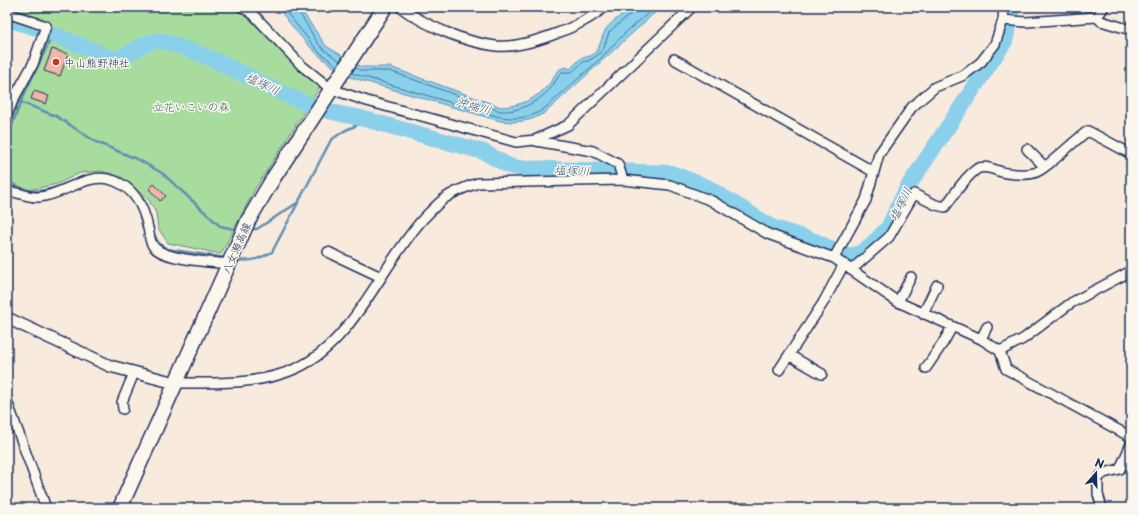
<svg xmlns="http://www.w3.org/2000/svg" width="1138" height="515" viewBox="0 0 1138 515" font-family="'Playpen Sans','Klee One',sans-serif">
<rect width="100%" height="100%" fill="#f9eade"/>
<filter id="ink" filterUnits="userSpaceOnUse"><feTurbulence type="fractalNoise" baseFrequency=".025" numOctaves="2"/><feDisplacementMap in="SourceGraphic" scale="8" xChannelSelector="R" yChannelSelector="G"/><feConvolveMatrix kernelMatrix="1 2 1 2 8 2 1 2 1" color-interpolation-filters="sRGB"/></filter>
<g filter="url(#ink)">
<path fill="#a8dc9f" stroke="#62867e" d="M7,7H235C266,31 289,63 320,87L255,189L221,254L168,243L158,228L156,213L149,200L121,177L101,171L80,173L57,184L29,190L7,181V130L50,24Z"/>
<path fill="#8ad0eb" stroke="#5e90b3" d="M277,7H299L326,46L361,67H390L501,107C520,106 537,99 549,84C553,79 555,73 560,69L566,67L570,69L582,57C601,58 599,40 606,29C612,21 624,14 632,7H661L546,112C530,122 518,123 500,121L350,77C315,58 301,37 277,7Z"/>
<g fill="none" stroke-linecap="round" stroke-linejoin="round">
<path stroke="#476f96" stroke-width="1" d="M282,7L318,51L337,66
M296,7L317,42L323,49L340,61
M355,67L361,71H390L500,111C520,112 538,102 551,88C555,83 557,77 562,72H572L583,62L588,61L598,55L604,48L609,32L633,12L634,7
M351,73L500,117C517,119 529,119 544,109L599,60L627,31L656,7"/>
<path stroke="#5e90b3" stroke-width="2.5" d="M15,100L56,116L96,142L139,160L162,173L220,226L239,230
M7,138L22,99L53,34
M75,180L91,175
M7,183C28,192 41,194 63,185
M131,186L145,201L148,213
M150,219C155,234 153,241 167,249L227,258
M250,229H257L297,203
M236,260C251,262 259,259 272,252L331,140L344,131L368,120"/>
<path stroke="#8ad0eb" stroke-width="16" d="M7,19L40,29L113,59C130,57 142,41 160,40C177,46 195,51 212,59C258,80 305,110 357,117L484,152L509,166L519,168L671,173L707,187L772,227L815,241L845,256L859,254L872,244L888,228L907,188L1005,41L1011,19V7"/>
</g>
<path fill="#f0b6a8" stroke="#1b2f5e" d="M52,49L68,54L60,76L44,71Z
M34,91L49,96L46,104L31,99Z
M154,184L166,196L160,201L149,189Z"/>
<g fill="none" stroke-linecap="round" stroke-linejoin="round">
<g stroke="#1b2f5e" stroke-width="12">
<path id="minor" d="M242,7L253,14L301,65L331,89L367,101L516,142L535,140L568,125L692,7
M400,7C426,26 464,42 496,46C524,49 584,26 604,7
M7,13L46,26L33,64L13,100L7,115
M1097,17L1104,7
M1003,20L1026,22L1097,17L1101,21L1131,30
M674,59L874,172
M536,141L593,151L618,164L623,180
M1027,149L1044,166
M7,192C19,191 27,198 39,197C65,195 88,170 115,181C135,189 144,208 148,228C150,235 149,243 155,248C168,260 211,262 229,264
M328,252L381,277
M834,258L866,200L879,154L912,107L935,87L964,75L981,62L995,44L1003,20L1004,7
M851,270L889,237L914,194L936,205L945,207C954,195 964,178 977,169C986,164 997,172 1007,173C1014,174 1027,175 1034,173C1046,170 1074,140 1088,131L1131,154
M898,302L911,277
M923,314L937,285
M981,339L987,327
M1000,351L1023,339L1071,303L1131,271
M789,355L822,374
M926,368L943,343L952,327
M779,370L823,303L844,264
M175,383C215,383 261,385 297,368C354,342 382,264 423,219C430,212 437,204 445,198C455,191 466,187 478,183L623,180L670,185L712,201L768,234L834,258L898,302L981,339L1000,351L1006,369L1131,437
M7,401L46,508
M123,409L122,402L134,373
M1102,508L1098,494V478L1104,473L1120,469L1131,444"/>
</g>
<g stroke="#1b2f5e" stroke-width="14">
<path id="tertiary" d="M7,318L110,366L175,383"/>
</g>
<g stroke="#1b2f5e" stroke-width="17">
<path id="primary" d="M120,508L248,221L274,177L385,7"/>
</g>
<use href="#minor" stroke="#fbf7ec" stroke-width="9"/>
<use href="#tertiary" stroke="#fbf7ec" stroke-width="11"/>
<use href="#primary" stroke="#fbf7ec" stroke-width="14"/>
</g>
</g>
<circle fill="#c8321e" stroke="#fbf7ec" stroke-width="1.5" cx="56" cy="62" r="4"/>
<g text-anchor="middle" dominant-baseline="central" stroke-width="3" stroke-linejoin="round" paint-order="stroke">
<g font-size="11" fill="#1b2f5e" stroke="#fbf7ec" text-anchor="start">
<text x="64" y="62">中山熊野神社</text>
</g>
<g font-size="11" fill="#3e5a6e" stroke="#fbf7ec">
<text x="191" y="106">立花いこいの森</text>
</g>
<g font-size="11" fill="#1b2f5e" stroke="#fbf7ec">
<text transform="translate(236 248) rotate(-66)">八女瀬高線</text>
</g>
<g font-size="12" font-style="italic" fill="#375781" stroke="#fbf7ec">
<text transform="translate(263 83) rotate(25)">塩塚川</text>
<text transform="translate(474 105) rotate(16)">沖端川</text>
<text transform="translate(572 170) rotate(2)">塩塚川</text>
<text transform="translate(900 204) rotate(-64)">塩塚川</text>
</g>
</g>
<rect width="1138" height="515" fill="none" stroke="#fbf7ec" stroke-width="24"/>
<rect x="12" y="12" width="1114" height="491" fill="none" stroke="#1b2f5e" stroke-width="1.5" filter="url(#ink)"/>
<g transform="translate(1096 473) rotate(20)" stroke="#fbf7ec" stroke-width="3" paint-order="stroke">
<path d="M0-3L7 15L0 10L-7 15Z" fill="#1b2f5e"/>
<text y="-6" font-size="11" font-weight="bold" text-anchor="middle" fill="#1b2f5e">N</text>
</g>
</svg>
